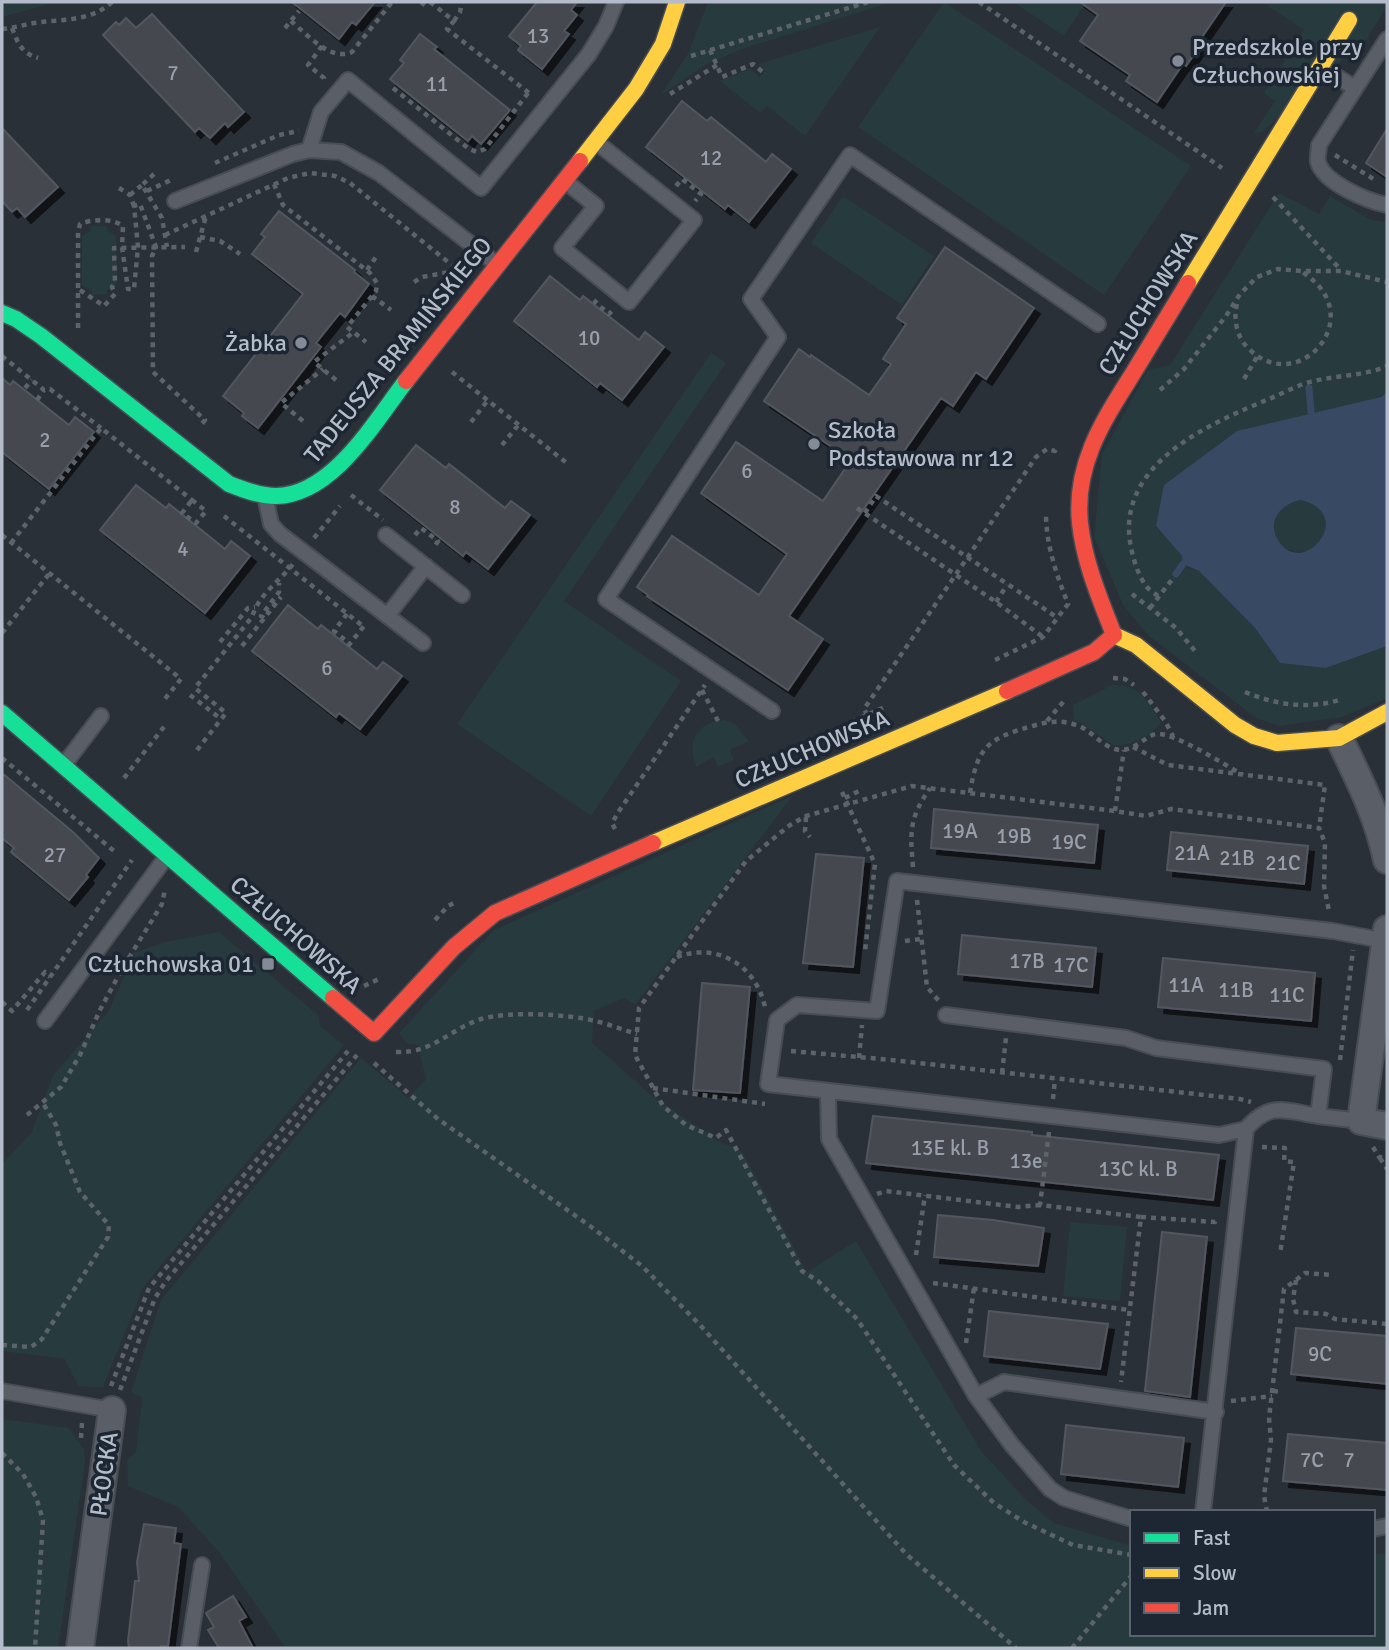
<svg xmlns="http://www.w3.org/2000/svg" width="1389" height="1650" viewBox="0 0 1389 1650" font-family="Signika,sans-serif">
<defs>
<filter id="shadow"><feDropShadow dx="6" dy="6" stdDeviation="0" flood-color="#0009"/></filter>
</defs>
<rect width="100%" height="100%" fill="#2a3038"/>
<path fill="#273a3e" d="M2,2H57L2,17Z
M708,2H892L742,49L707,64L661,95L689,52Z
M944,2L1191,166L1104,295L858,127Z
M1013,2H1086L1064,36Z
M1262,2H1387V6L1351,65L1347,56L1262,132L1254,133L1275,101L1264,93L1304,30Z
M880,27L805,136L767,106L760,113L720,81L750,69L760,77L765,71L758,64Z
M1279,193L1319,214L1330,196L1371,220L1387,222V392L1156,526L1182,556L1188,568L1199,571L1255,628L1280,663L1327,668L1387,646V698L1342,717L1279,726L1256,718L1149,636L1123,605L1094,537L1102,454L1148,370L1170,365Z
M843,196L934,256L902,305L811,243Z
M91,226H107V230L116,236L117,284L107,290V294L92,295V291L82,285V236L90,231Z
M711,353L726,363L564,601L681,681L591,816L457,724Z
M1274 526a26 26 0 1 1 52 0a26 26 0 1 1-52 0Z
M1112,685C1140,684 1147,701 1161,722C1150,738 1134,744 1115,746L1081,723L1074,721L1073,705Z
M725,720L735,724L749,741L730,750L734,760L718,767L714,757L696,767C686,741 697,722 725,720Z
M792,796L635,1005L624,998L594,1011L592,1043L651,1095L721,1143L731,1146L743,1153L807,1272L856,1241L981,1451L1025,1499L1054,1523L1132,1546V1634H1373V1555L1387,1553V1648H286L219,1552L178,1507L128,1486L127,1460L136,1452L142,1398L131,1392L161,1300L361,1058L408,1098L426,1080L418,1045L406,1043L399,1033L494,930Z
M219,932L319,1016L320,1026L344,1045L144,1286L103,1387L78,1386L65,1359L2,1351V1164L32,1132L53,1075L109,1011L134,953L165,942Z
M1070,1222L1127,1227L1120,1301L1063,1296Z
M2,1419L69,1428L84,1450L85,1462L58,1648H2Z"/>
<path fill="#384963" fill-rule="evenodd" d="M1387,392V646L1326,668L1280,663L1255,628L1199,571L1183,564L1182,556L1156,526L1164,485L1237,431L1381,397ZM1301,500C1359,515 1300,582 1277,538C1267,519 1283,503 1301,500Z"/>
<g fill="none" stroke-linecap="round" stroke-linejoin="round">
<path stroke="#384963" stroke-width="7" d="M1309,388L1311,411
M1176,574L1183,564"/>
</g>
<path fill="#444950" stroke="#52575f" stroke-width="2" filter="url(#shadow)" d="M292,2H375L356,25L352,22L339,39Z
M537,2H577L571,10L577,15L564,31L569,34L542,69L518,50L521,46L509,36Z
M1080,2H1226L1202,37L1205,39L1186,66L1183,64L1157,102L1126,81L1130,75L1080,41L1098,15Z
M152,14L244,112L228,127L225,123L210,138L199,128L195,132L103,35L116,22L119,25L126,18L136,28Z
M420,34L437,47L434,49L510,110L481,144L472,136L468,141L390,79L404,63L400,60Z
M682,101L707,121L711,117L766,162L772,154L791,169L749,222L728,205L725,209L646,147Z
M2,128L58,187L25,217L17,208L12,212L2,201Z
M1387,129V177L1366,163Z
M279,211L355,270L354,272L369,284L345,317L340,313L316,343L321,347L258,428L242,416L244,413L223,396L303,294L252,254L265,237L261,234Z
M945,247L1034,308L986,379L976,372L953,406L941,398L789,616L823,639L788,690L647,596L648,595L637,587L672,536L759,595L787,554L701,493L736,442L823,501L851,460L764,401L799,349L810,357L811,355L869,395L891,364L883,359L906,324L897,318Z
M550,276L580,300L583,296L639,340L645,332L664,347L622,400L600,383L597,387L514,321Z
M2,378L10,385L13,381L69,425L75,417L94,432L49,489L2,452Z
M416,445L446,468L449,464L505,508L511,501L530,515L488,569L466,552L463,556L380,490Z
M136,485L166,508L169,504L225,549L231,541L250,556L205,613L100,530Z
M288,605L318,629L321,625L377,669L383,662L402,676L360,729L339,713L336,717L252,651Z
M2,773L74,833L99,858L86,875L88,877L69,900L11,852L14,848L2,838Z
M934,809L1098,825L1094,863L931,848Z
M1171,832L1308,846L1304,884L1167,870Z
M816,854L864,858L853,967L803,963Z
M962,935L1096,948L1092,987L958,974Z
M1163,958L1315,973L1311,1021L1158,1007Z
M702,983L750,987L740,1093L693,1090Z
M873,1116L1032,1132V1135L1219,1155L1213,1200L866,1163Z
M938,1215L993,1220L1044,1228L1038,1266L934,1257Z
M1162,1232L1207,1237L1190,1397L1145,1391Z
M989,1311L1108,1324L1100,1369L984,1356Z
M1296,1328L1387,1336V1384L1291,1374Z
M1066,1425L1184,1438L1178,1487L1061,1474Z
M1288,1434L1387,1443V1490L1283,1481Z
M144,1524L176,1528L174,1543L181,1544L168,1646H161V1648H129L128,1641L135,1581H139L137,1562Z
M233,1596L246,1617L239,1621L253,1648H219L208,1630L214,1627L206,1613Z"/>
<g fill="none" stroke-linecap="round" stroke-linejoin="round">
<g stroke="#484c53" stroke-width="18">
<path id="lane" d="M1387,39L1319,145C1319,150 1317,157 1318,162C1324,183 1367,201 1387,205
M1321,67L1355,88
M309,150L321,112L348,80L481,188L589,54L606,26L616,2
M565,181L596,206L562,248L629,302L694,220L595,141
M175,201L293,154L309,150L341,152L379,173L498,265
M265,496L271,524L280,534L423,643
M386,535L462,595
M387,616L426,566
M772,711L606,599L778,337L751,299L850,155L1098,324
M66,762L101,716
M946,1015L1126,1038L1156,1048L1324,1069L1318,1116L1361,1121
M45,1021L167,856
M828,1092L829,1139L976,1396L1011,1444L1050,1489L1064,1498L1132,1519
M1246,1129C1270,1101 1286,1111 1318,1116
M2,1391L112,1410
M976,1396L1004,1382L1216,1412
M1203,1512L1246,1129L1219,1135L768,1084L777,1020L797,1005L877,1011L897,881L1333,931L1386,941
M1373,1529L1387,1526
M189,1648L202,1565"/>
</g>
<g stroke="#484c53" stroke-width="30">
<path id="street" d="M1339,738C1358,777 1378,816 1387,860
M1387,929L1361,1121L1387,1126
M80,1648L112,1410"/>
</g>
<g stroke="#484c53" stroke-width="19">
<path id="fast" d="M2,313L16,319L41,336L229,484C244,490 260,496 276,496C333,495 375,421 406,381
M2,713L333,998"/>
</g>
<g stroke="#484c53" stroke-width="19">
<path id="slow" d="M580,161L636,89L663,44L677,2
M1188,283L1349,20
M1114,635L1136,645L1235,725L1254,736L1277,743L1339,738L1387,712
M653,843L1007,691"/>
</g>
<g stroke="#484c53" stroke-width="19">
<path id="jam" d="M406,381L580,161
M1114,635C1100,599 1084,562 1080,523C1074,465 1103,421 1132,375C1151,344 1169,314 1188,283
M1007,691L1094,652L1114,635
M333,998L374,1033L454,947L495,913L653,843"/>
</g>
<path stroke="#5d636a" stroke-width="4.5" stroke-dasharray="5 5" stroke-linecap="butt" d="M421,2L428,8
M430,2L454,21L447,29L529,93
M979,2L1222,168
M291,21C307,34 330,62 352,52L392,2
M454,21L460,12L462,2
M12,28C18,43 21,53 38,58
M285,28L299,11
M2,29C13,28 23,25 34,23C61,19 91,22 112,2
M322,46L308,65L324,78V81
M710,50L722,77L753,64L764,73
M691,56L868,2
M393,88L469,149L477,152L485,149L528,93
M670,94L717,65
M1335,155L1375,180
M215,163L279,135L299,131
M154,174L142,185L162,218L167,247
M274,184L283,205L370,273L377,283L376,291L347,327L366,342
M676,186L682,179L701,194L695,201
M119,188L130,195L134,206
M147,191L171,180
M130,195L142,185
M1273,197L1341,270
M165,235L288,178L310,173L335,176L350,183L458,270
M200,237L220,241L240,254
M196,252L206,216
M367,270L378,254
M414,282L422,277L455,271
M80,290L104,306L115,294L112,287L115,282L114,248L185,247
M372,296L391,310
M597,300L595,302L609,314L612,311
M1237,304C1233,320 1237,338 1249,349C1298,398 1372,316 1302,272
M78,328V232L80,224C92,219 113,218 123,226L122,247L128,289H134L138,247L134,206L140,204L156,247L152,256L153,372L205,420L201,425
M2,356L44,390L50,389L101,428
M452,372L568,464
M1244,379L1257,357
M336,380L314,362L354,332
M25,388L32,380
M1160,390L1184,369L1226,316L1240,294L1257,277L1278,269L1301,271H1341L1387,282
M37,400L44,390
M303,421L281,403L323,369
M471,422L488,400
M502,445L519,424
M351,495L383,520
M192,500L206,511L196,523L182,513Z
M857,508L996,602L1043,637
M865,513L876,496L1058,618
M224,516L364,627
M2,535L181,679L164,700
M415,535L421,528L438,541L433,549
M314,538L340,506
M11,543L101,428L192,500
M1132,594L1176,628L1195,651
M1158,596C1154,593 1149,590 1146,586C1135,571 1128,542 1129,524C1133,456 1214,422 1269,399C1284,393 1299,384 1314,381C1338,375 1364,376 1387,366
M996,602L1007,585
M1150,608L1174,577
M347,614L334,631L350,644
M264,618L261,616L279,592V583
M2,633L49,574
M220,642L248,608L255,607
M242,646L281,597
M348,646L364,626
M995,660L1043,637L1068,604C1057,576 1046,545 1046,514
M1113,678L1125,679L1134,685
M702,690L718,721
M1143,692L1165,721L1173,736
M1245,692C1276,705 1310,710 1342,699
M190,695L221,719
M867,715L864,709L1036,457L1047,449L1055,451L1057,447
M1047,721L1064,701
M851,722L887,706
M1133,747L1168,765L1325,785L1319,828
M197,750L226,713L195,688L252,617C259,594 279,582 293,564
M2,758L114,851
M124,778L167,723
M842,792L875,864L865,951
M970,793C977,749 986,739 1029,727C1045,722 1060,719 1076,725C1090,729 1099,743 1112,748C1132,756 1144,736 1156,734C1174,732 1225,765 1243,775
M845,798L863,789
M1115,811L1124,750
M806,817L805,831L810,837
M615,829L612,823L619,811L705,685
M913,867C910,831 909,819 930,788
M917,900L927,987L939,1001
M435,920L448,906L454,903
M905,941L921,939
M677,957C717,942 756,965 765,1007
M364,986L381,978
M2,1002L12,1011L45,972L50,977
M27,1010L132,860
M791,1051L892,1060L1240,1099L1251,1102
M396,1052C432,1054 450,1029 481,1019C507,1011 569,1014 595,1021C609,1024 623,1030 637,1034
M859,1058L862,1025
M1340,1060L1353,950
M374,1063L438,1119L590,1226L642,1266L700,1325L906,1554L1016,1648
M1002,1073L1006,1038
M653,1088L765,1104
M1053,1099L1055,1079
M27,1115L61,1087L80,1055L100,1010L122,969L162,904L165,889
M1049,1132L1040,1205L1141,1217L1121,1382
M1262,1147L1285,1148L1284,1161L1294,1162L1280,1254
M1373,1147L1379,1157L1387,1158
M1380,1158L1387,1169
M877,1194L886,1191L1018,1207L1040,1205
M1141,1217L1215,1222L1216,1219
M916,1255L925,1195
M1296,1280L1293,1299L1296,1312L1326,1314L1335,1319L1387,1324
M933,1283L1129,1310
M966,1343L974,1288
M2,1345L31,1347L42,1339L108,1237L109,1225L80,1192L60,1143L56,1125L43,1103
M111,1386L149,1288L348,1051
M120,1390L155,1298L166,1281L357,1055
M1273,1391L1283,1392
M1231,1401L1272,1396
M82,1423L81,1438L83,1441
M2,1453L23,1474L36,1497L43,1520L35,1648
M1267,1512L1264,1496L1271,1440L1269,1418L1284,1289L1305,1273L1333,1275
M1132,1555L1073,1545L1024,1522L994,1503L954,1465L857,1319L818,1281L802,1271L726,1130L716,1138L686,1125L663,1106L635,1055L639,1008L746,861L790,825L806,816L912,786L1115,811L1146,816L1171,809L1319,828L1325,843L1324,886L1329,911L1327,913
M1072,1648L1132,1575"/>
<use href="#lane" stroke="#5a5e66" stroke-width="14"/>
<use href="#street" stroke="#5a5e66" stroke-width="26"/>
<use href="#fast" stroke="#16e098" stroke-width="16"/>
<use href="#slow" stroke="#ffcf43" stroke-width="16"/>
<use href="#jam" stroke="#f24e42" stroke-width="16"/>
</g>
<g fill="#848b96" stroke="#1d2633" stroke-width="2.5">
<circle cx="1178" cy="61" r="7"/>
<circle cx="301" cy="343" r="7"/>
<circle cx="814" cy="444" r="7"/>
<rect x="261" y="957" width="14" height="14" rx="3.5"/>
</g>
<g text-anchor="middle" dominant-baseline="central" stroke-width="7" stroke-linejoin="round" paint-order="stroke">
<g font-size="21" fill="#989fab">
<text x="538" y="36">13</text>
<text x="173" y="73">7</text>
<text x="437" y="84">11</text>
<text x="711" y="158">12</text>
<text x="589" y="338">10</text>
<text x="45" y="440">2</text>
<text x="747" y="471">6</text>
<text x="455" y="507">8</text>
<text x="183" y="549">4</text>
<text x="327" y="668">6</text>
<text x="960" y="831">19A</text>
<text x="1014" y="836">19B</text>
<text x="1069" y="842">19C</text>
<text x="1192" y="853">21A</text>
<text x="55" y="855">27</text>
<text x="1237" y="858">21B</text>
<text x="1283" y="863">21C</text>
<text x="1027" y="961">17B</text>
<text x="1071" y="965">17C</text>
<text x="1186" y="985">11A</text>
<text x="1236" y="990">11B</text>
<text x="1287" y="995">11C</text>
<text x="950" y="1148">13E kl. B</text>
<text x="1026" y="1161">13e</text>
<text x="1138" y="1169">13C kl. B</text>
<text x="1320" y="1354">9C</text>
<text x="1312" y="1460">7C</text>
<text x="1349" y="1460">7</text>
</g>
<g font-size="24" fill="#b4bcc9" stroke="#1d2633" text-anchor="start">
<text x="1192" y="47">Przedszkole przy<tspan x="1192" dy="28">Człuchowskiej</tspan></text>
<text x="287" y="343" text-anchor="end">Żabka</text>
<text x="828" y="430">Szkoła<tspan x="828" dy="28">Podstawowa nr 12</tspan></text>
<text x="254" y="964" text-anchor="end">Człuchowska 01</text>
</g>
<g font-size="24" fill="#b4bcc9" stroke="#1d2633">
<text transform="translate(1148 303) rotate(-58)">CZŁUCHOWSKA</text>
<text transform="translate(398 350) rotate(-51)">TADEUSZA BRAMIŃSKIEGO</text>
<text transform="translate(812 749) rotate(-23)">CZŁUCHOWSKA</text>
<text transform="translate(296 935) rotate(41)">CZŁUCHOWSKA</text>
<text transform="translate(104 1474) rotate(-82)">PŁOCKA</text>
</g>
</g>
<rect width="1389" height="1650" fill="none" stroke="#b4bcc9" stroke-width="7"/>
<rect x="1130" y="1510" width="245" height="126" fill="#1d2633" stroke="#59626f" stroke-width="2"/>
<rect x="1144" y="1533" width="35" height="10" fill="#16e098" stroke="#59626f" stroke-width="2"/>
<text x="1193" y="1545" font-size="21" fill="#b4bcc9">Fast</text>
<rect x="1144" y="1568" width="35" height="10" fill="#ffcf43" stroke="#59626f" stroke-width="2"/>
<text x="1193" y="1580" font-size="21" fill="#b4bcc9">Slow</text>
<rect x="1144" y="1603" width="35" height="10" fill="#f24e42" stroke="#59626f" stroke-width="2"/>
<text x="1193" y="1615" font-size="21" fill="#b4bcc9">Jam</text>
</svg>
